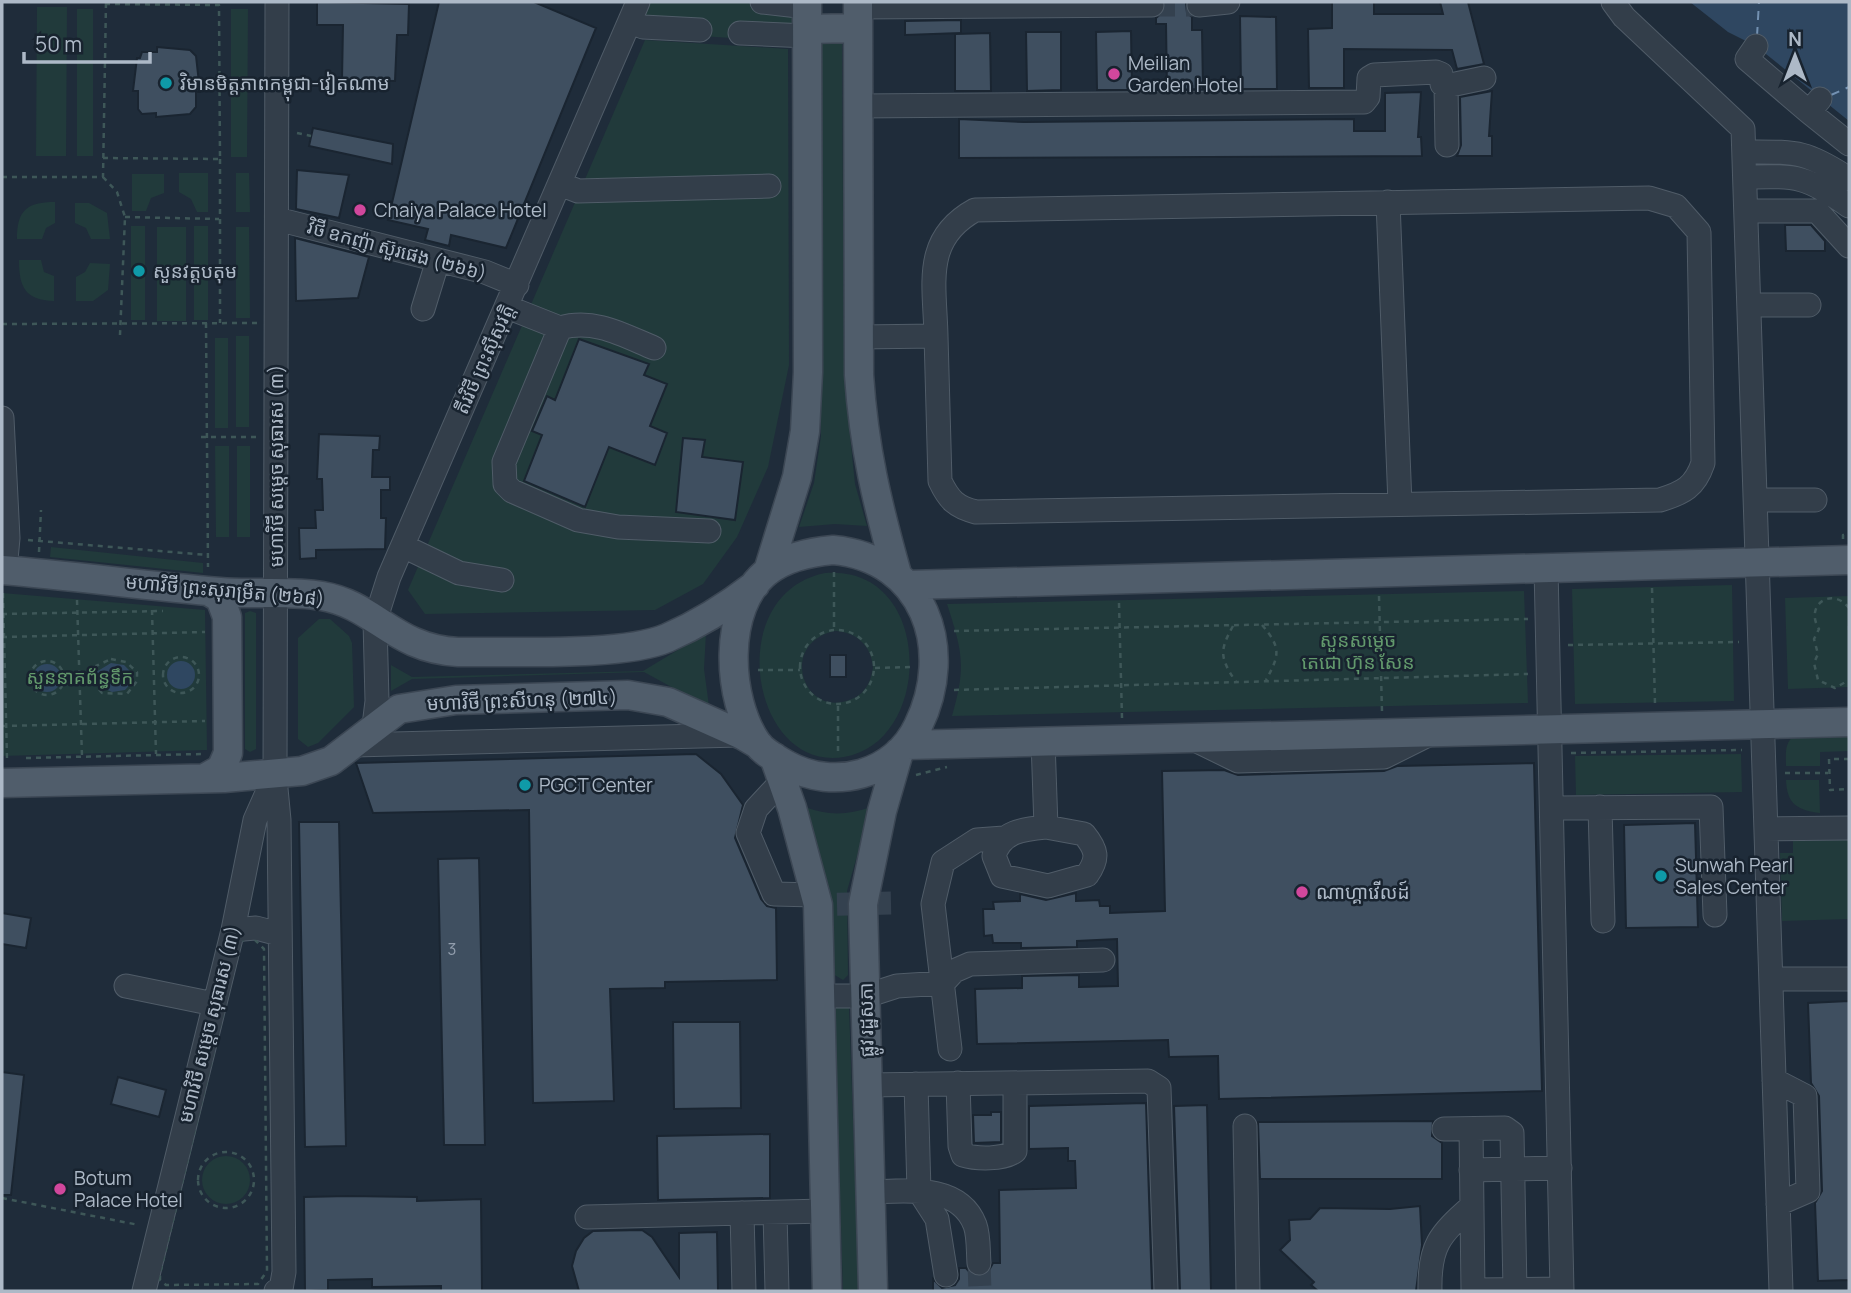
<svg xmlns="http://www.w3.org/2000/svg" width="1851" height="1293" viewBox="0 0 1851 1293" font-family="Manrope,'Noto Sans Khmer',sans-serif">
<rect width="100%" height="100%" fill="#1f2c3a"/>
<path fill="#213a3b" fill-rule="evenodd" d="M648,2H796V42L636,32Z
M37,7H67L66,156H36Z
M77,9H93V156H77Z
M231,9H248L247,157H231Z
M645,40L788,49L789,365L768,467L737,537L703,584L655,610L425,614L408,590Z
M842,43L844,377L855,484L867,526L835,524L799,527L814,483L821,436V44Z
M179,173H208V212H197L191,199L179,192Z
M236,173H249L250,212H236Z
M132,174H164V193L151,198L146,211H132Z
M55,202V223L46,228L42,239H17C17,210 27,202 55,202Z
M75,203H89L107,213L110,239H91L86,228L75,223Z
M131,226H145V320H131Z
M194,226H208V320H194Z
M157,227H186V321H157Z
M236,227H249L250,318H236Z
M19,260H41L44,272L54,276V301C25,300 19,287 19,260Z
M90,263L110,264L108,290L93,301H76V277L85,272Z
M236,336H249V427H236Z
M215,338H228V428H215Z
M215,446H229V537H216Z
M237,446H250V537H237Z
M51,547L203,563V573L50,557Z
M825,573C934,564 935,742 844,757C751,773 721,594 825,573ZM835,631C856,632 871,645 873,667C871,682 865,695 849,700C803,718 778,643 835,631Z
M1732,585L1734,701L1575,704L1572,589Z
M1524,591L1528,703L952,716C966,667 963,653 947,604Z
M2,593L205,610L207,750L2,756Z
M1849,596V687L1788,689L1785,598Z
M250,611L256,613V749L250,752L245,749V613Z
M319,619H330L349,636L352,643L354,707L318,743L308,747L298,739V638Z
M706,633L704,669L709,706L704,710L677,690L644,672L412,679L391,691V665L412,677L643,671Z
M1849,734V751L1820,752V766H1786C1786,755 1784,743 1794,736Z
M1741,754L1742,792L1576,795L1575,756Z
M1786,780H1819L1820,813C1797,810 1787,804 1786,780Z
M805,807C828,816 848,815 871,807L847,891L848,975L843,980L833,974L830,891Z
M1849,840V919L1782,921L1780,853H1793V841Z
M834,1006L849,1007L859,1291H843Z
M202 1180a24 24 0 1 1 48 0a24 24 0 1 1-48 0Z"/>
<path fill="#2f4761" d="M1690,2H1849V121L1756,46L1728,32Z
M167 675a14 14 0 1 1 28 0a14 14 0 1 1-28 0Z
M111,663L124,665L133,674L134,680L125,690L112,692L98,686L96,672Z
M33 678a14 14 0 1 1 28 0a14 14 0 1 1-28 0Z"/>
<g fill="none" stroke-linecap="round" stroke-linejoin="round">
<path stroke="#7391b2" stroke-width="2" stroke-dasharray="9 7" stroke-linecap="butt" d="M1757,36L1759,2
M1831,95L1849,87"/>
</g>
<path fill="#3f4f60" stroke="#1a2531" stroke-width="2" d="M317,2L409,4L408,35H397L395,81L342,80L343,25H317Z
M439,2H534L596,28L506,248L451,235L449,246L425,240L428,229L388,220Z
M1165,2H1186L1187,13L1192,17V30H1202L1203,89L1167,90L1166,24H1156V18L1164,11Z
M1332,2H1374V14H1443L1440,2H1468L1484,64L1457,69L1452,50L1344,49V88H1309L1308,29L1332,28Z
M1240,16L1276,17L1277,89H1241Z
M961,20V33L905,35V21Z
M1131,31L1132,90H1097L1096,32Z
M1026,32H1061V90L1027,91Z
M990,33L991,91H955V34Z
M157,47L190,50L196,56L200,92H196V107L190,114L156,117V113L142,114L138,109V91H133L137,58H140L142,52H157Z
M1492,91L1489,136H1492V156H1457L1461,145L1460,97Z
M1421,92L1418,137H1421L1422,156L959,158V119L1024,122L1354,119V131H1385V93Z
M313,128L393,144L392,164L309,146Z
M297,170L349,175L339,218L296,209Z
M1785,225H1811L1825,241V251H1786Z
M295,238L369,257L358,298L296,301Z
M579,339L649,364L644,375L667,384L650,426L667,433L655,465L609,447L585,507L524,481L542,435L532,431L547,396L555,400Z
M319,434L380,436L379,450H373L372,477H390V490H381V518H386L385,549L316,550V558L300,559L299,528H316L315,510H323L322,479H317Z
M683,438L705,440L702,457L743,462L735,520L676,512Z
M830,655H846V677H830Z
M696,754L721,774L743,805L735,838L761,899L767,906L776,908L777,980L665,982V988L610,989L614,1101L533,1103L529,810L373,813L356,763Z
M1534,763L1542,1091L1219,1099L1218,1056L1169,1057L1168,1040L977,1044L975,989L1022,988V976L1079,975V987L1118,986L1117,939L1077,941V947L1021,948V943H993L992,935L984,936L983,909H994L993,902L1020,901V894L1046,900L1076,893V901L1099,900L1100,906H1110V913L1165,911L1162,771L1224,770L1238,775L1384,771L1397,766Z
M299,822H339L346,1146L305,1147Z
M1695,823L1698,927L1626,928L1624,825Z
M479,858L485,1145H444L438,859Z
M2,913L31,918L26,948L2,944Z
M1849,1001V1280L1818,1281L1815,1203L1822,1191L1819,1096L1811,1083L1808,1003Z
M673,1022H740L741,1108L674,1109Z
M2,1072L24,1075L11,1195H2Z
M118,1077L166,1090L159,1117L111,1104Z
M1146,1103L1152,1291H933V1279L942,1288L955,1285L959,1279V1268H966L972,1275L981,1277L987,1274L993,1263H1000L999,1190L1076,1188L1075,1161H1068V1148L1029,1149V1106Z
M1207,1105L1211,1291H1180L1174,1106Z
M991,1112H1001V1142L974,1143L973,1115H991Z
M1433,1121L1432,1136L1442,1143V1179H1260L1258,1122Z
M770,1134V1198L658,1200L657,1136Z
M348,1196L417,1197V1201L481,1199L482,1291H441V1286L372,1287V1279L328,1280V1290L305,1291L304,1197Z
M1420,1206L1422,1245L1416,1291H1318L1311,1285L1314,1282L1280,1250L1290,1240L1289,1220L1310,1219L1320,1208L1390,1209Z
M642,1230L652,1237L679,1277V1233L717,1232L718,1291H579L572,1266L576,1251L584,1238L593,1231Z"/>
<g fill="none" stroke-linecap="round" stroke-linejoin="round">
<path stroke="#34414f" stroke-width="23" stroke-dasharray="23 11" stroke-linecap="butt" d="M1152,5H1199
M803,905L891,903
M979,1263L980,1291"/>
<g stroke="#505c68" stroke-width="25">
<path id="minor" d="M762,2L807,7
M1613,2L1624,17L1743,129L1781,1291
M1199,5L1228,2
M858,7L1152,5
M630,21L643,27L700,30
M740,33L807,36
M1756,46L1747,59L1809,112
M1446,86L1447,145
M1820,99L1809,112L1849,144
M858,106L1364,102L1368,97L1369,78L1374,75L1436,72L1441,74L1442,84L1446,86L1484,78
M1744,152C1796,152 1805,150 1849,179
M1745,177C1797,176 1805,175 1849,206
M560,184L578,191L769,186
M1388,202L1400,504
M1746,211H1817L1849,246
M277,219L485,272L517,285
M1749,305H1809
M507,307L560,328
M423,309L438,260
M859,337L936,336C935,285 922,239 975,210L1649,198L1676,206L1699,232L1703,463C1695,487 1683,493 1660,500L976,512C956,507 949,500 940,481L936,336
M654,348C623,335 594,318 560,328L504,462L505,484L512,491L578,520L618,527L709,531
M2,418L8,538L5,570
M1756,500H1815
M403,546L459,573L502,580
M1546,568L1562,1291
M374,726L377,701L375,621L389,577L638,2
M1193,739L1238,761L1384,757L1432,733
M1043,741L1046,827
M354,745L739,735
M275,778L279,820L284,1272L281,1289L276,1291
M782,781L756,809L748,833L774,894L815,895
M1600,807L1603,921
M1552,808L1711,807L1715,915
M1046,827L1084,834C1097,850 1099,858 1087,875L1048,886L1002,876L994,856C1001,831 1024,829 1046,827Z
M1766,829L1849,828
M233,930L256,928L279,934
M1771,979H1849
M126,986L214,1004
M820,996H866L897,986L943,983L954,971L970,964L1103,960
M950,1049L933,904L943,862L977,840L1004,838
M1774,1080L1805,1096L1808,1191L1778,1204
M958,1083L960,1146L963,1155C976,1159 1004,1160 1015,1151V1083
M916,1084L919,1191L937,1219L946,1275
M868,1085L1148,1081L1159,1088L1166,1291
M1245,1126L1248,1291
M1444,1129L1505,1128L1512,1133L1515,1291
M1471,1129L1473,1291
M1471,1170L1560,1168
M870,1192C905,1191 959,1183 975,1225C979,1236 978,1251 979,1263
M742,1213L744,1291
M775,1213L777,1291
M587,1217L825,1211
M1473,1290L1562,1289
M144,1291L233,930L255,820L275,775L277,2
M1430,1291C1429,1246 1439,1235 1472,1206"/>
</g>
<g stroke="#3c4754" stroke-width="31">
<path id="major" d="M858,2L859,375C864,449 877,503 897,574
M807,29L858,28
M833,550C924,558 956,649 918,726C895,775 834,791 787,765C777,759 764,753 757,743C727,700 721,607 768,571C786,557 811,552 833,550Z
M2,570C75,576 147,586 220,592C253,595 288,590 322,596C375,605 394,649 458,652C511,651 622,657 667,638C699,624 729,605 755,585
M768,571L797,477L805,431L808,372L807,2
M908,585L1849,560
M907,745L1849,722
M774,757L792,808L818,905L827,1291
M205,778L221,769L228,753L227,617L220,598L208,591
M2,783L224,778L302,771L331,761L399,709L456,700L628,695L668,702L742,735L759,745
M873,1291L863,904L882,811L899,752"/>
</g>
<path stroke="#3e5758" stroke-width="2.5" stroke-dasharray="5 5" stroke-linecap="butt" d="M297,133L311,136
M103,158L220,159L219,5L106,4
M220,159V323
M2,177H103L106,2
M103,177L117,192L125,217L120,335
M125,217L219,219
M206,323L208,567
M2,324L257,323
M201,437H257
M1843,539V535H1849
M28,540L207,555
M39,552L41,510
M834,572V630
M1652,588L1655,704
M3,593L7,759
M1379,596L1382,712
M77,600L82,757
M1119,603L1122,718
M1849,608C1832,586 1804,605 1819,629L1814,639L1818,654L1814,663L1818,680L1835,688L1849,680
M152,610L156,754
M2,614L163,611
M1262,625C1281,647 1280,655 1266,680
M1233,626C1219,651 1220,658 1236,682
M1849,626V630
M800 667a37 37 0 1 1 74 0a37 37 0 1 1-74 0Z
M954,631L1528,619
M2,637L205,632
M1568,645L1739,642
M163 675a18 18 0 1 1 36 0a18 18 0 1 1-36 0Z
M111,659L126,662L137,672V681L127,694L102,693L92,681L96,666Z
M30 678a17 17 0 1 1 34 0a17 17 0 1 1-34 0Z
M875,668L912,667
M758,670H800
M954,690L1528,674
M838,706V755
M2,726L205,721
M1571,753L1742,750
M26,758L202,754
M1849,759H1829L1830,790L1849,789
M1785,773H1828
M916,775L947,767
M245,938L254,939L264,949L267,1271L258,1284L166,1285L160,1280V1274L240,944Z
M198 1180a28 28 0 1 1 56 0a28 28 0 1 1-56 0Z
M2,1198L139,1225"/>
<use href="#minor" stroke="#333e4a" stroke-width="23"/>
<use href="#major" stroke="#505d6b" stroke-width="28"/>
</g>
<g fill="#d1479c" stroke="#18232f" stroke-width="2.5">
<circle cx="1114" cy="74" r="7"/>
<circle cx="360" cy="210" r="7"/>
<circle cx="1302" cy="892" r="7"/>
<circle cx="60" cy="1189" r="7"/>
</g>
<g fill="#0f9aa8" stroke="#18232f" stroke-width="2.5">
<circle cx="166" cy="83" r="7"/>
<circle cx="139" cy="271" r="7"/>
<circle cx="525" cy="785" r="7"/>
<circle cx="1661" cy="876" r="7"/>
</g>
<g text-anchor="middle" dominant-baseline="central" stroke-width="5" stroke-linejoin="round" paint-order="stroke">
<g font-size="16" fill="#929ead">
<text x="452" y="949">3</text>
</g>
<g font-size="19" fill="#adb9c7" stroke="#18232f" text-anchor="start">
<text x="1128" y="63">Meilian<tspan x="1128" dy="22">Garden Hotel</tspan></text>
<text x="180" y="83">វិមានមិត្តភាពកម្ពុជា-វៀតណាម</text>
<text x="374" y="210">Chaiya Palace Hotel</text>
<text x="153" y="271">សួនវត្តបតុម</text>
<text x="539" y="785">PGCT Center</text>
<text x="1675" y="865">Sunwah Pearl<tspan x="1675" dy="22">Sales Center</tspan></text>
<text x="1316" y="892">ណាហ្គាវើលដ៍</text>
<text x="74" y="1178">Botum<tspan x="74" dy="22">Palace Hotel</tspan></text>
</g>
<g font-size="19" fill="#adb9c7" stroke="#18232f">
<text transform="translate(397 250) rotate(15)">វិថី ឧកញ៉ា ស៊ួរផេង (២៦៦)</text>
<text transform="translate(484 359) rotate(-66)">តីរវិថី ព្រះស៊ីសុវត្តិ</text>
<text transform="translate(276 466) rotate(-90)">មហាវិថី សម្តេច សុធារស (៣)</text>
<text transform="translate(225 590) rotate(5)">មហាវិថី ព្រះសុរាម្រឹត (២៦៨)</text>
<text transform="translate(522 700) rotate(-2)">មហាវិថី ព្រះសីហនុ (២៧៤)</text>
<text transform="translate(866 1020) rotate(-91)">ផ្លូវ រដ្ឋសភា</text>
<text transform="translate(209 1024) rotate(-76)">មហាវិថី សម្តេច សុធារស (៣)</text>
</g>
<g font-size="19" fill="#62996c" stroke="#18232f">
<text x="1358" y="640">សួនសម្តេច<tspan x="1358" dy="22">តេជោ ហ៊ុន សែន</tspan></text>
<text x="80" y="677">សួននាគព័ន្ធទឹក</text>
</g>
</g>
<rect width="1851" height="1293" fill="none" stroke="#adb9c7" stroke-width="7"/>
<g transform="translate(1795 56)" stroke="#18232f" stroke-width="5" paint-order="stroke">
<path d="M0-5L12 26L0 18L-12 26Z" fill="#adb9c7"/>
<text y="-10" font-size="19" font-weight="bold" text-anchor="middle" fill="#adb9c7">N</text>
</g>
<path d="M24 52v10h126v-10" fill="none" stroke="#adb9c7" stroke-width="3.5"/>
<text x="35" y="52" font-size="21" fill="#adb9c7" stroke="#18232f" stroke-width="5" paint-order="stroke">50 m</text>
</svg>
